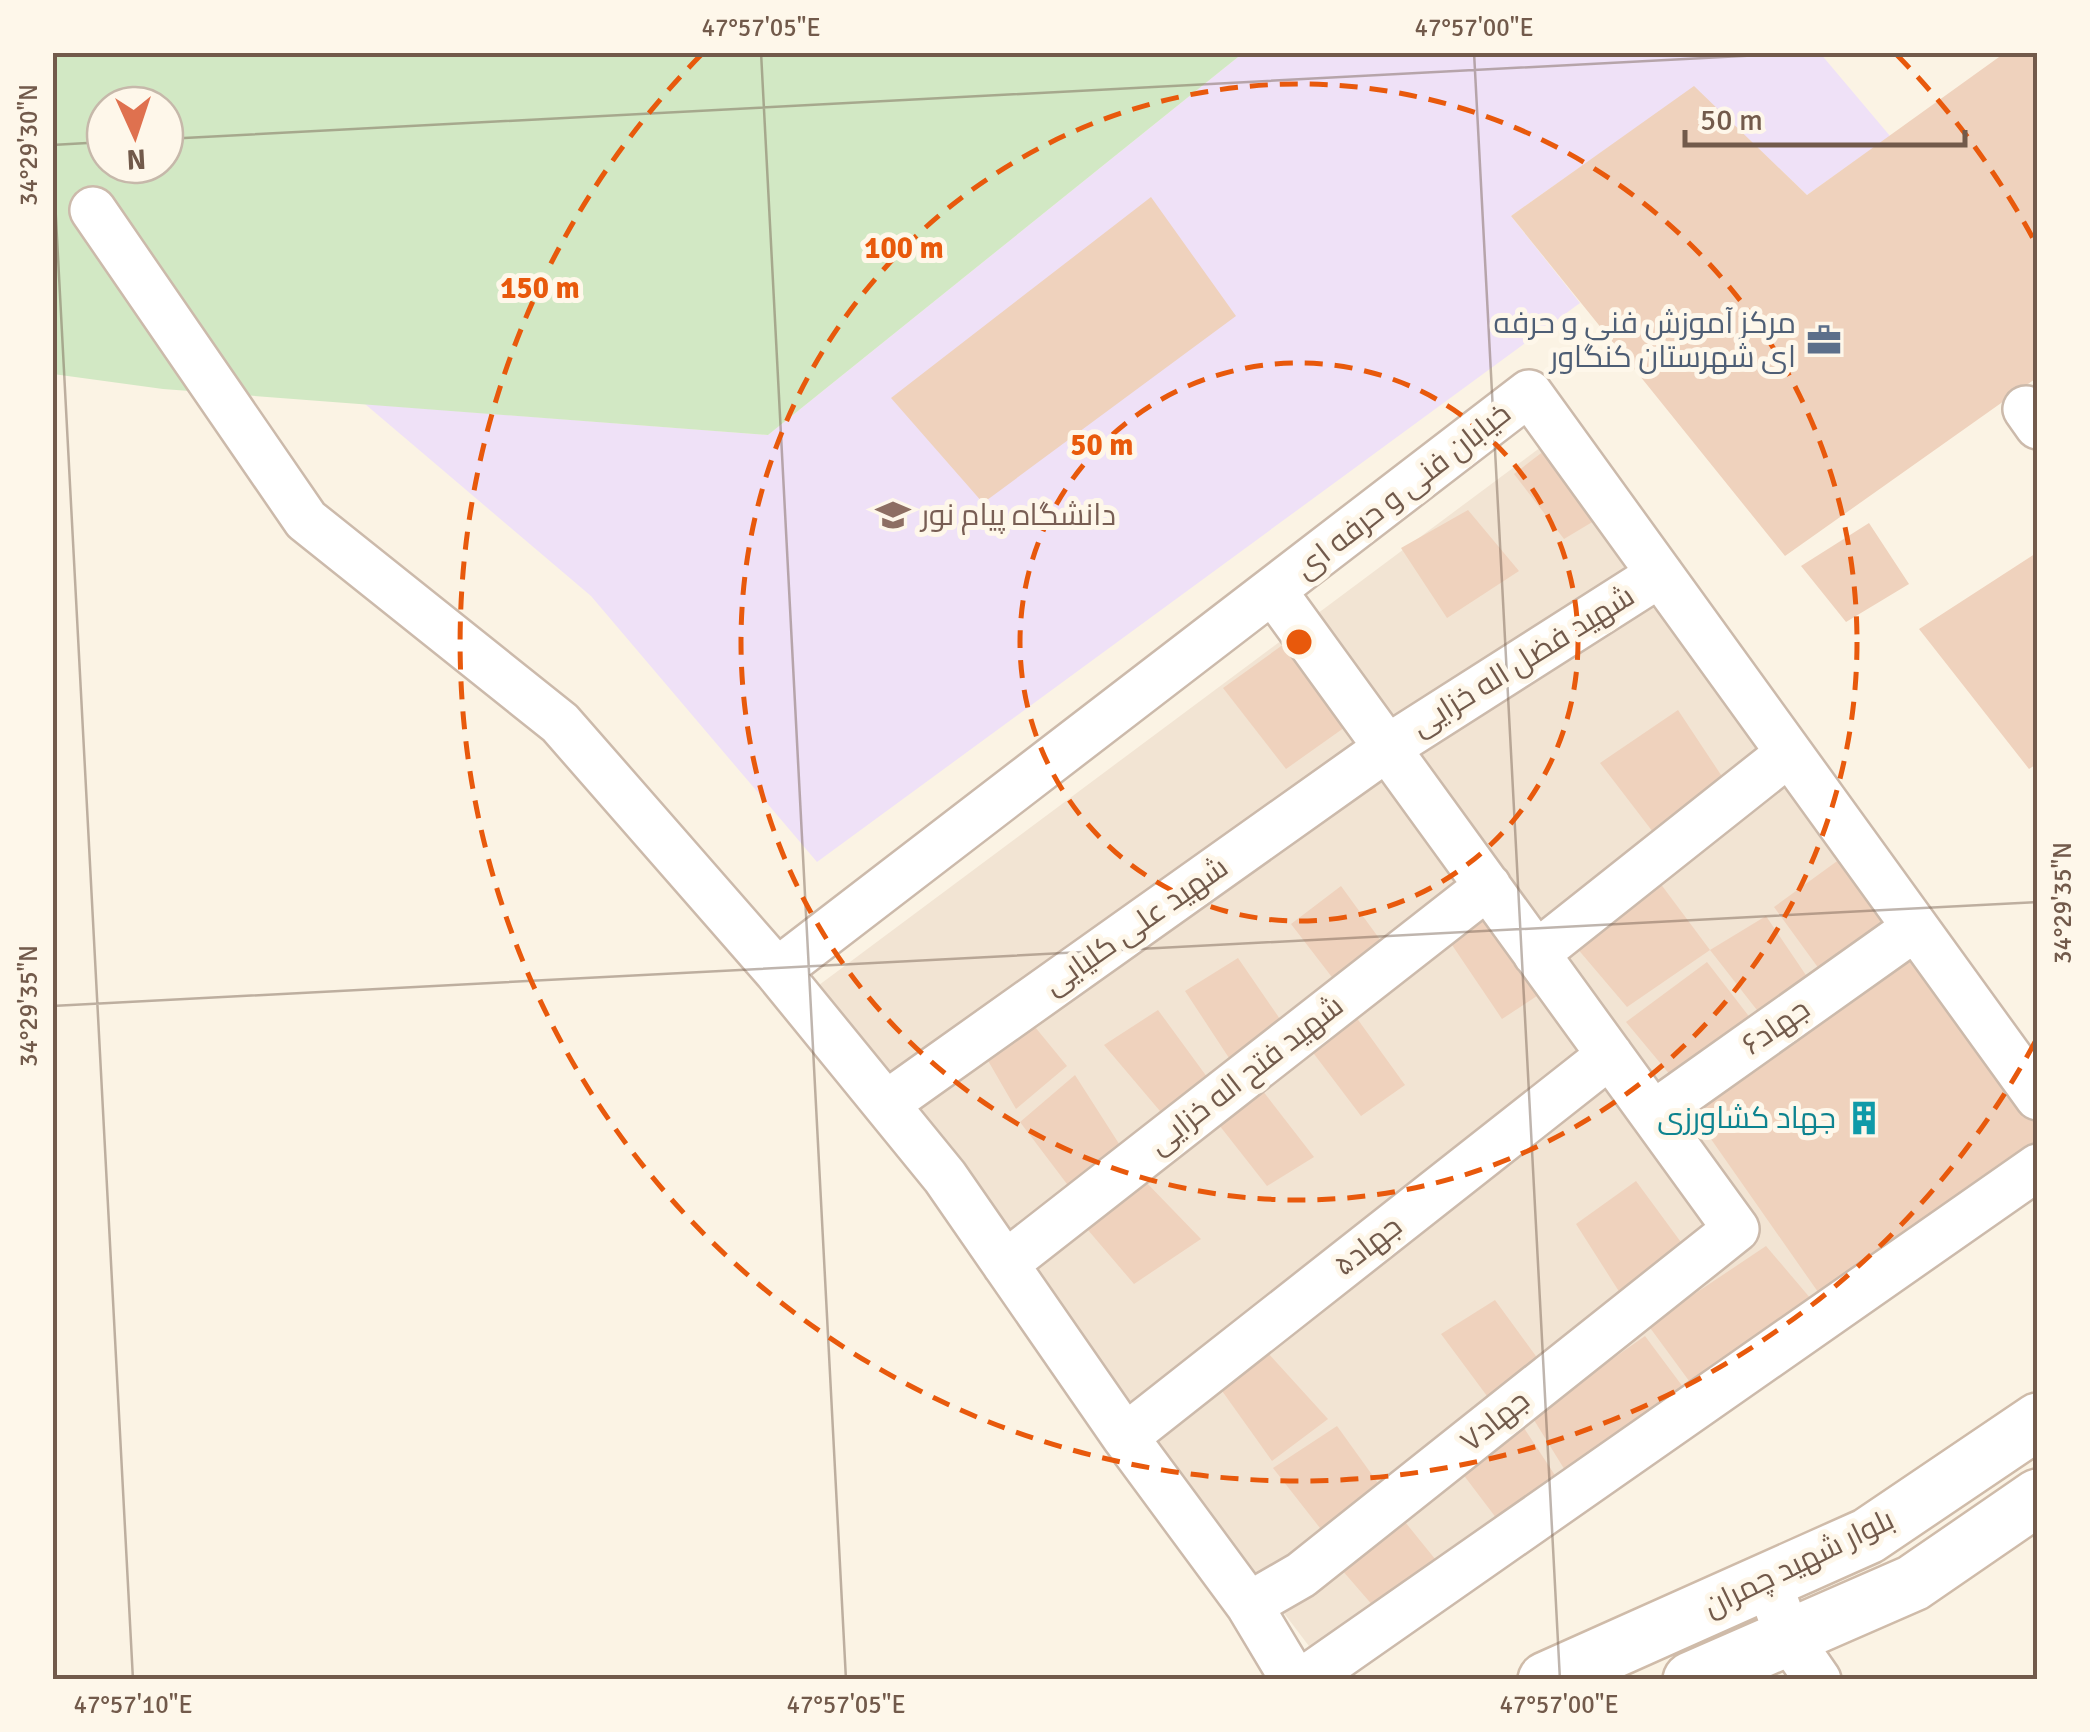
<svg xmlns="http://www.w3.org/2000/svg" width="2090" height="1732" viewBox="0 0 2090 1732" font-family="Signika,Cairo,sans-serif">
<rect width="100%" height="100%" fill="#fbf3e4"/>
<path fill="#f2e4d3" d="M1549,441L2037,1126V1152L1334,1679L811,991Z"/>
<path fill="#efe1f7" d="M1243,53H1820L1890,136L1807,195L1694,87L1511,216L1580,303L817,862L591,596L365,404L768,435Z"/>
<path fill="#d2e8c4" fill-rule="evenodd" d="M53,53H1243L768,435L163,389L53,374ZM105,105H165V165H105Z"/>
<path fill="#efd2bd" d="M2006,52H2038V377L1785,556L1511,216L1694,86L1807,195Z
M1151,197L1236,316L983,503L891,398Z
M1553,444L1604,515L1564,539L1514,474Z
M1468,510L1519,571L1447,618L1401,548Z
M1869,523L1909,584L1846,622L1801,566Z
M2038,552V763L2029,769L1919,629Z
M1284,644L1348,725L1286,769L1223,688Z
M1678,710L1725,781L1656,836L1600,763Z
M1840,859L1898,940L1830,984L1774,907Z
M1660,883L1710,950L1627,1007L1576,947Z
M1341,886L1389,952L1338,985L1291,924Z
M1491,906L1552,986L1502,1019L1450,942Z
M1766,916L1820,996L1771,1028L1710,950Z
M1238,958L1282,1022L1231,1061L1185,991Z
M1914,958L2038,1127V1147L1818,1292L1690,1109Z
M1707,962L1758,1028L1676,1082L1626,1022Z
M1017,1005L1067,1066L1016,1109L972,1033Z
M1158,1010L1210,1081L1165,1117L1104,1045Z
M1356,1017L1405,1085L1361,1116L1308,1046Z
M1075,1075L1123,1150L1070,1188L1020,1122Z
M1259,1086L1314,1157L1267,1186L1212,1116Z
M1142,1178L1201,1239L1134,1284L1082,1223Z
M1636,1181L1686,1249L1620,1293L1576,1224Z
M1766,1246L1817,1306L1695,1389L1648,1325Z
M1495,1300L1541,1363L1487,1396L1441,1334Z
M1645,1336L1689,1395L1571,1480L1534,1420L1574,1386Z
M1268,1353L1328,1419L1272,1461L1220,1388Z
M1337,1426L1383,1490L1327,1537L1273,1468Z
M1524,1428L1562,1486L1500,1523L1459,1469Z
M1401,1517L1444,1570L1381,1615L1335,1562Z"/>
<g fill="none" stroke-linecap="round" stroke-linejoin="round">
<g stroke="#ccbaab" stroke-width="50">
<path id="street" d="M93,210L306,520L560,723L777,971L945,1177L1125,1437L1249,1605L1294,1680
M2026,409L2038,426
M1536,954L1789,753
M777,971L1529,393L2038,1097
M886,1104L1387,748L1660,574
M1653,1114L1898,940
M1005,1264L1488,886
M1125,1437L1610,1055
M1768,1582L1789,1638L1818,1680
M1249,1605L1301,1575L1736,1229L1274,592
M1304,1680L2038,1167"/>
</g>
<g stroke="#cfbba9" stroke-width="60">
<path id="secondary" d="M1546,1680L1868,1536L2038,1421
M1691,1680L1913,1583L2038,1497"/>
</g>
<use href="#street" stroke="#fff" stroke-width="45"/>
<use href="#secondary" stroke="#fff" stroke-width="55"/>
</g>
<path fill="none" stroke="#725a4b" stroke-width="2.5" stroke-opacity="0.45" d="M761,52L846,1680M1474,52L1560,1680M165,139L1817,52M52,143L133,1680M52,145L105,142M52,1006L2038,902"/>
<g fill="none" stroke="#e8590c" stroke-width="5" stroke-dasharray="18 12">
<circle cx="1299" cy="642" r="279"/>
<circle cx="1299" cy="642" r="558"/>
<path d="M2035 1042A838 838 0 1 1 701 55M1897 55A838 838 0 0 1 2035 242"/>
</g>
<defs>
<g id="office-bare" transform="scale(2.7)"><path d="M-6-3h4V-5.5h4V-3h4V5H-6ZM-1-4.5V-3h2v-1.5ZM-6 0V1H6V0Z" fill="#5c6f8a" stroke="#fef7ea" stroke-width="2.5" paint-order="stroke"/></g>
<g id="university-bare" transform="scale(2.7)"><path d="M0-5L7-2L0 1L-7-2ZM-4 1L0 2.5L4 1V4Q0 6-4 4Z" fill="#8d6e63" stroke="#fef7ea" stroke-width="2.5" paint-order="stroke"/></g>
<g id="building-bare" transform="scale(2.7)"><path d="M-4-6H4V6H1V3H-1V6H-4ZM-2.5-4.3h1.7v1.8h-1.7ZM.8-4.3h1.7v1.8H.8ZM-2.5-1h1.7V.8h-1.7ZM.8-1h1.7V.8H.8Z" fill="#0f9aa8" stroke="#fef7ea" stroke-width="2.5" paint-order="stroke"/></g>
</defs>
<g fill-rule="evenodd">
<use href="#office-bare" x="1824" y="340"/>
<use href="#university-bare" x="893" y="515"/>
<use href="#building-bare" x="1864" y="1118"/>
</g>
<g text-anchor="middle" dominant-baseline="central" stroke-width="10" stroke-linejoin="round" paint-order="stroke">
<g font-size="30" fill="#4e5e75" stroke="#fef7ea" text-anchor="end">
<text x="1796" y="323">مرکز آموزش فنی و حرفه<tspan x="1796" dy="34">ای شهرستان کنگاور</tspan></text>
</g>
<g font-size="30" fill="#725a4b" stroke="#fef7ea">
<text transform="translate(1403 491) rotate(-38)">خیابان فنی و حرفه ای</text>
<text transform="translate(1523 661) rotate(-32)">شهید فضل اله خزایی</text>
<text transform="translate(1136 926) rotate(-35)">شهید علی کلیایی</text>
<text transform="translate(1776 1027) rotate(-35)">جهاد۶</text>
<text transform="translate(1246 1075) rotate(-38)">شهید فتح اله خزایی</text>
<text transform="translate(1368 1246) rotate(-38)">جهاد۵</text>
<text transform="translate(1495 1421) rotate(-39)">جهاد۷</text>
<text transform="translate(1799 1563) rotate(-26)">بلوار شهید چمران</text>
</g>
<g font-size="30" fill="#785e54" stroke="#fef7ea" text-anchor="start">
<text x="921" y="515">دانشگاه پیام نور</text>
</g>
<g font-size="30" fill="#0d838f" stroke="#fef7ea" text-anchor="end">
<text x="1836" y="1118">جهاد کشاورزی</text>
</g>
</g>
<circle cx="1299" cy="642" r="15" fill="#e8590c" stroke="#fef7ea" stroke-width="5"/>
<g font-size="30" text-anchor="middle" font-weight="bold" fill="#e8590c" stroke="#fef7ea" stroke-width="10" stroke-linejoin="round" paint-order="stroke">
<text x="904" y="258">100 m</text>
<text x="540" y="298">150 m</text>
<text x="1102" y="455">50 m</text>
</g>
<rect width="2090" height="1732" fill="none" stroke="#fef7ea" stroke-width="110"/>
<g transform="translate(135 135) rotate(177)"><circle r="48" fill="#fef7ea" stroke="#c6b8aa" stroke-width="2.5"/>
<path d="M0-8L18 38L0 25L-18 38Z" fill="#df714f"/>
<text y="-15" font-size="28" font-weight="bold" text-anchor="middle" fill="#725a4b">N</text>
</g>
<path d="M1685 130v15h280v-15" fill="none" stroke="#725a4b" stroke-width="5"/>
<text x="1700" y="130" font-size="30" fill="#725a4b" stroke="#fef7ea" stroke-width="8" paint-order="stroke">50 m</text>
<rect x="55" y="55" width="1980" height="1622" fill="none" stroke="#725a4b" stroke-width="4"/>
<g font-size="25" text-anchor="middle" fill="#725a4b">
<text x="761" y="36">47°57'05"E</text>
<text x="1474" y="36">47°57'00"E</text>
<text transform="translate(28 145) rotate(-90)" y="9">34°29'30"N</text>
<text transform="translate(2062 903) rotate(-90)" y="9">34°29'35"N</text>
<text transform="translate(28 1006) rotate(-90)" y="9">34°29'35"N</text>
<text x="133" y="1713">47°57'10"E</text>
<text x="846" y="1713">47°57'05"E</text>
<text x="1559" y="1713">47°57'00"E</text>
</g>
</svg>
